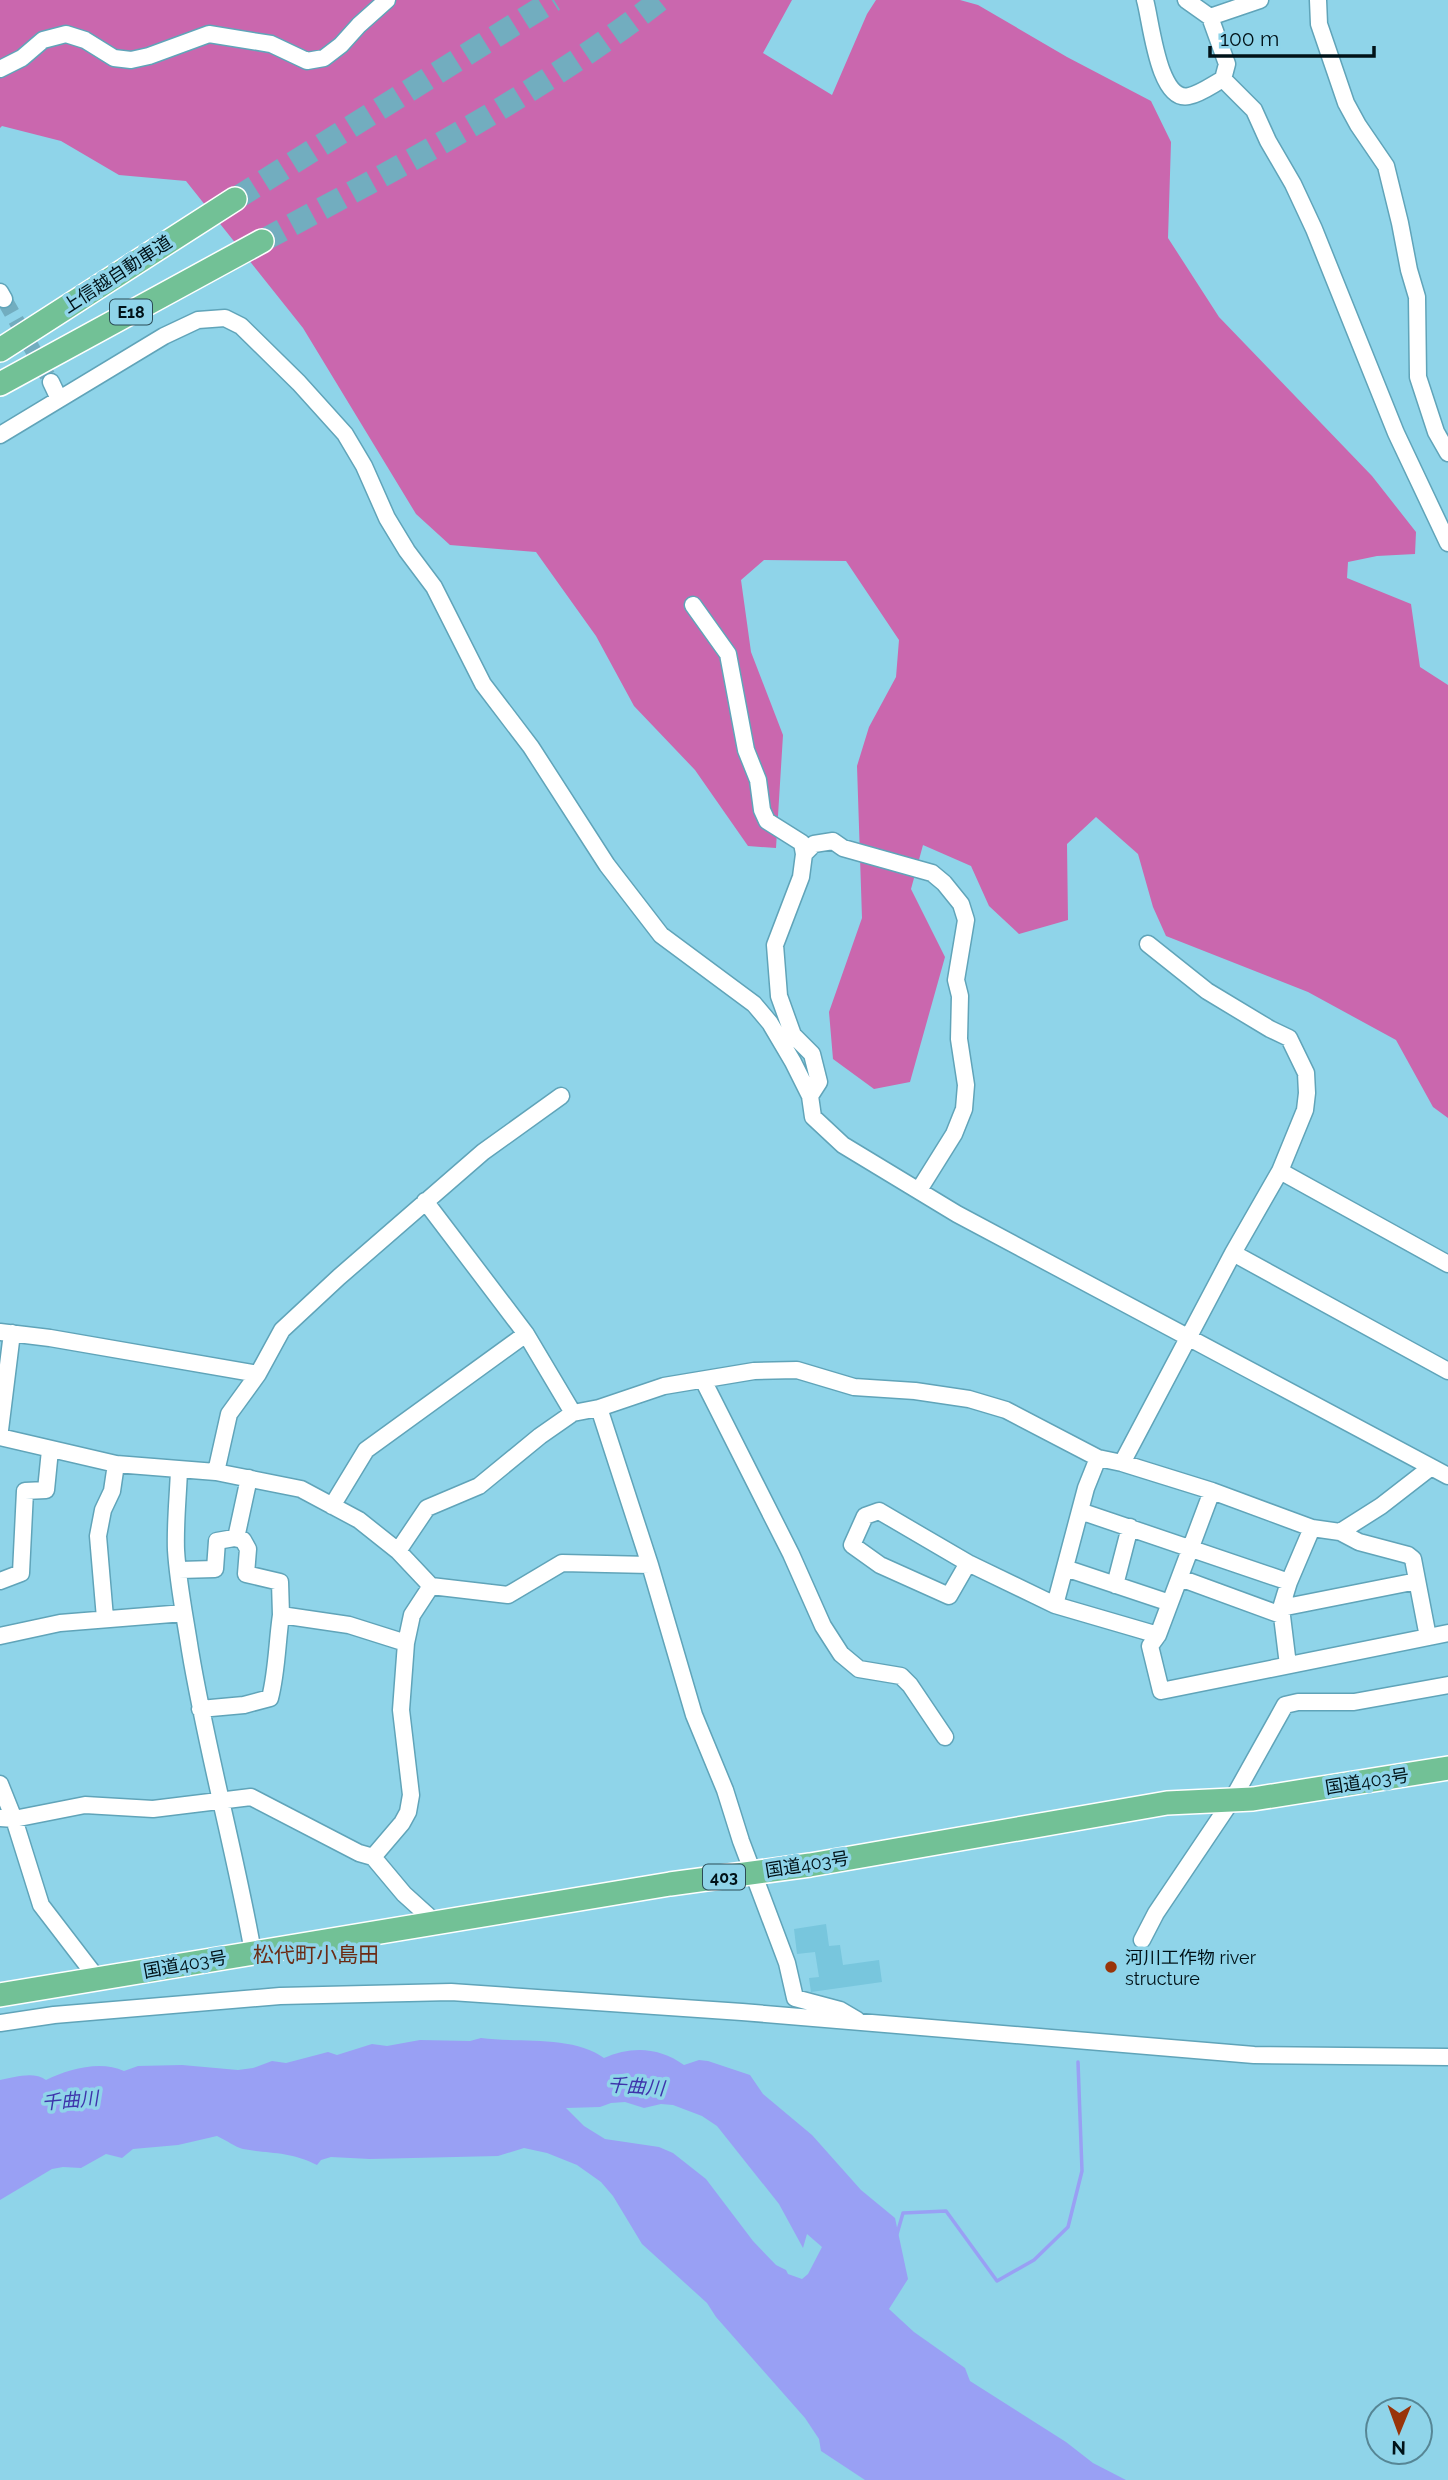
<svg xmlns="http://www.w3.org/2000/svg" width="1448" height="2480" viewBox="0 0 1448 2480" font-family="Raleway,'Noto Sans JP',sans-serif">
<rect width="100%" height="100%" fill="#8fd4e9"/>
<path fill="#78c6dd" d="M826,1924L829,1946L840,1945L843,1965L879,1960L882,1982L811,1992L809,1978L819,1977L815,1952L797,1954L794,1929Z"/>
<path fill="#ca67ae" d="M0,0H792L763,53L832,95L867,14L876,0H960L978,5L1067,57L1151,101L1171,142L1168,238L1219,317L1372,476L1416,532L1415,554L1377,556L1348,562L1347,578L1411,604L1420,667L1448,685V1118L1433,1107L1396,1040L1308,992L1166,936L1153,907L1138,854L1096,817L1067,844L1068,920L1019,934L989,906L971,866L923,845L911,889L945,957L910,1082L874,1089L833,1059L829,1012L862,918L857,766L869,727L896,677L899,640L846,561L764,560L741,580L751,652L783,735L776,848L748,846L695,770L634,706L596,636L536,552L450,545L416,514L303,328L186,181L119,175L61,141L2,126L0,128Z"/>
<path fill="#99a0f4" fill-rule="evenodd" d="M481,2038C518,2043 574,2035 604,2058C631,2046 659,2047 684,2065L699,2060L708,2061L750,2075L763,2094L812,2135L861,2190L895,2218L908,2279L889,2309L914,2332L965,2368L970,2381L1066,2442L1093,2463L1126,2480H865L821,2451L819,2439L805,2418L716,2317L707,2303L642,2244L613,2196L601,2182L577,2165L547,2153L524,2148L498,2156L370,2159L331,2157L321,2160L317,2165C290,2151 271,2154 243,2149C235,2147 226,2140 217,2136L178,2145L133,2149L122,2158L106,2154L81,2168L63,2167L52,2169L0,2200V2080C15,2077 34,2071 46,2080C68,2069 101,2060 124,2071L138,2066L182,2065L238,2070L253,2068L272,2061L286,2063L328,2052L337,2055L372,2044L387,2046L420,2040L470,2041ZM625,2102L644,2108L661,2104L673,2105L702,2116L717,2126L779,2204L803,2248L807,2234L822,2247L808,2274L802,2279L788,2274L786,2270L776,2265L753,2241L706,2179L673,2153L659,2147L605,2139L584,2126L566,2108L600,2107L611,2103Z"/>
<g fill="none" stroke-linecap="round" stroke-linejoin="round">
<path stroke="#99a0f4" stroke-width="3.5" d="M897,2234L903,2213L946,2211L997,2281L1034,2260L1068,2227L1082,2171L1078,2062"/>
<path stroke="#72adbf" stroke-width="16" stroke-dasharray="16 8" stroke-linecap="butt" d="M4,299L51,382"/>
<path stroke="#72adbf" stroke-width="23" stroke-dasharray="23 11" stroke-linecap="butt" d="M235,199L554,0
M262,241C398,167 538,96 660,0"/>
<g stroke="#60a4b9" stroke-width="19">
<path id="minor" d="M1145,0C1151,20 1158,103 1189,96C1200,94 1212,85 1223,79
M1186,0L1210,17L1227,64L1223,79L1254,110L1268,141L1293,184L1314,229L1396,433L1448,543
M1318,0L1319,24L1346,103L1358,125L1386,166L1400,223L1409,270L1417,297L1418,377L1436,432L1448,453
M1210,17L1260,0
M0,69L22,58L43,40L66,34L85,40L114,58L131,60L149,56L209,34L271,44L307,61L324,58L341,45L359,25L387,0
M0,292L4,299
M51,382L59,399
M0,435L164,336L198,320L225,318L241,326L299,383L345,434L364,466L387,518L407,551L434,587L483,684L531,747L607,865L661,935L754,1004L770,1023L793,1062L810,1096L813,1117L843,1145L957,1214L1448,1476
M693,605L728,654L746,750L758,780L762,810L767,821L802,843L804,854L801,877L775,945L779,996L793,1035L812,1054L819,1082L810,1096
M804,854L814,844L833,841L843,848L932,873L944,883L961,904L966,920L956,980L960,996L959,1039L966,1085L964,1109L954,1134L919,1190
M1280,1171L1448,1264
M425,1201L526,1334L573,1413
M1233,1253L1448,1371
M0,1332L50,1338L258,1374
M703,1380L791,1554L823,1626L841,1654L859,1669L901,1676L910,1685L945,1737
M599,1408L650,1565L694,1715L725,1790L741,1841L787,1963L795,1998L840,2010L857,2020
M0,1430L12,1333
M0,1437L116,1464L216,1472L301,1489L359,1520L398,1551L431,1586L412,1615L406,1643L401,1710L411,1795L408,1812L402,1823L373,1857
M1122,1463L1233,1253L1280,1171L1305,1110L1307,1093L1306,1073L1289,1038L1270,1029L1207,991L1148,944
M179,1470C178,1497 175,1524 176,1550C178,1584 185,1617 190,1650C207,1752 235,1851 253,1952
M216,1472L229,1414L258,1374L282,1330L339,1277L483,1152L561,1096
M1212,1491L1158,1635L1150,1646L1161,1691L1448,1633
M332,1506L366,1450L526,1334
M1080,1511L1289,1582
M1340,1532L1381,1506L1430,1468
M236,1538L249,1478
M398,1551L427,1508L479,1486L540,1436L573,1413L599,1408L664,1386L754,1371L797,1370L854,1387L915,1391L969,1399L1006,1410L1098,1458L1122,1463L1212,1491L1312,1528L1340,1532L1359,1542L1408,1555L1413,1559L1428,1637
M968,1563L949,1596L880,1565L852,1545L865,1516L879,1511L968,1563L1055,1605L1086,1488L1098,1458
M1065,1568L1170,1603
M179,1570L215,1569L217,1541L234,1538L243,1540L248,1549L246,1574L280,1582L281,1615
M1180,1578L1281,1615
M0,1581L21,1573L25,1491L46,1490L50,1450
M1115,1585L1130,1527
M431,1586L508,1595L562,1563L650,1565
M1055,1605L1158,1635
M1281,1608L1417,1581
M105,1618L98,1536L103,1510L112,1491L116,1464
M0,1636L60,1623L184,1613
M1288,1665L1281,1608L1289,1582L1312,1528
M200,1709L244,1705L270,1698C277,1671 277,1642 281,1615L349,1625L406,1643
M0,1784L14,1819L41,1905L97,1978
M0,1818L14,1819L85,1805L153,1809L251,1797L359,1853L373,1857L404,1894L435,1922
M1142,1940L1156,1913L1232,1800L1285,1705L1298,1702H1354L1448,1685
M0,2023L54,2015L280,1996L451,1992L742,2012L1254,2055L1448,2057"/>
</g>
<g stroke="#fff" stroke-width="26">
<path id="highway" d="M0,350L235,199
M0,384L262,241
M0,1995L670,1884L810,1865L1167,1803L1253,1799L1448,1768"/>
</g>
<use href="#minor" stroke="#fff" stroke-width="16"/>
<use href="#highway" stroke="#72c196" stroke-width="23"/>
</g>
<circle fill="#993409" stroke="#8fd4e9" stroke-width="2.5" cx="1111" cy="1967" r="7"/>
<g text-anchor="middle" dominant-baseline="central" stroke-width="7" stroke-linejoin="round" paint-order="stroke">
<g fill="#8fd4e9" stroke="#2b4c57" stroke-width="2">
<rect x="110" y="299.5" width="42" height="25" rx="5"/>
<rect x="703" y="1864.5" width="42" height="25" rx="5"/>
</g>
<g font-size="16" font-weight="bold" fill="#001218">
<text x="131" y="312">E18</text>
<text x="724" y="1877">403</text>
</g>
<g font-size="18" fill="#001218" stroke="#8fd4e9">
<text transform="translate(117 274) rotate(-33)">上信越自動車道</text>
<text transform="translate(1367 1781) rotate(-9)">国道403号</text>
<text transform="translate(807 1864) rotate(-9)">国道403号</text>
<text transform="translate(185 1964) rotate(-10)">国道403号</text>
</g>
<g font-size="18" fill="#001218" stroke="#8fd4e9" text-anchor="start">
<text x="1125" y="1957">河川工作物 river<tspan x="1125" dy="21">structure</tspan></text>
</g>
<g font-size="19" font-style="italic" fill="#3e34ab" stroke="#8fd4e9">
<text transform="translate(636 2086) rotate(4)">千曲川</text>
<text transform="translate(70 2100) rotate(-5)">千曲川</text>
</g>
<g font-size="21" fill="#6b2a13" stroke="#8fd4e9">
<text x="316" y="1954">松代町小島田</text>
</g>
</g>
<g transform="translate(1399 2431) rotate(181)"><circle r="33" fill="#8fd4e9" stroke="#568695" stroke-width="2"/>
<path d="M0-5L12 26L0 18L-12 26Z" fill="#993409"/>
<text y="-10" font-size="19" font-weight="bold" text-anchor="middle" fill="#001218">N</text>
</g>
<path d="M1210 46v10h164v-10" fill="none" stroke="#001218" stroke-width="3.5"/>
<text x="1220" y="46" font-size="21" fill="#001218" stroke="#8fd4e9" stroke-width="5" paint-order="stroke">100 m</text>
</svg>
